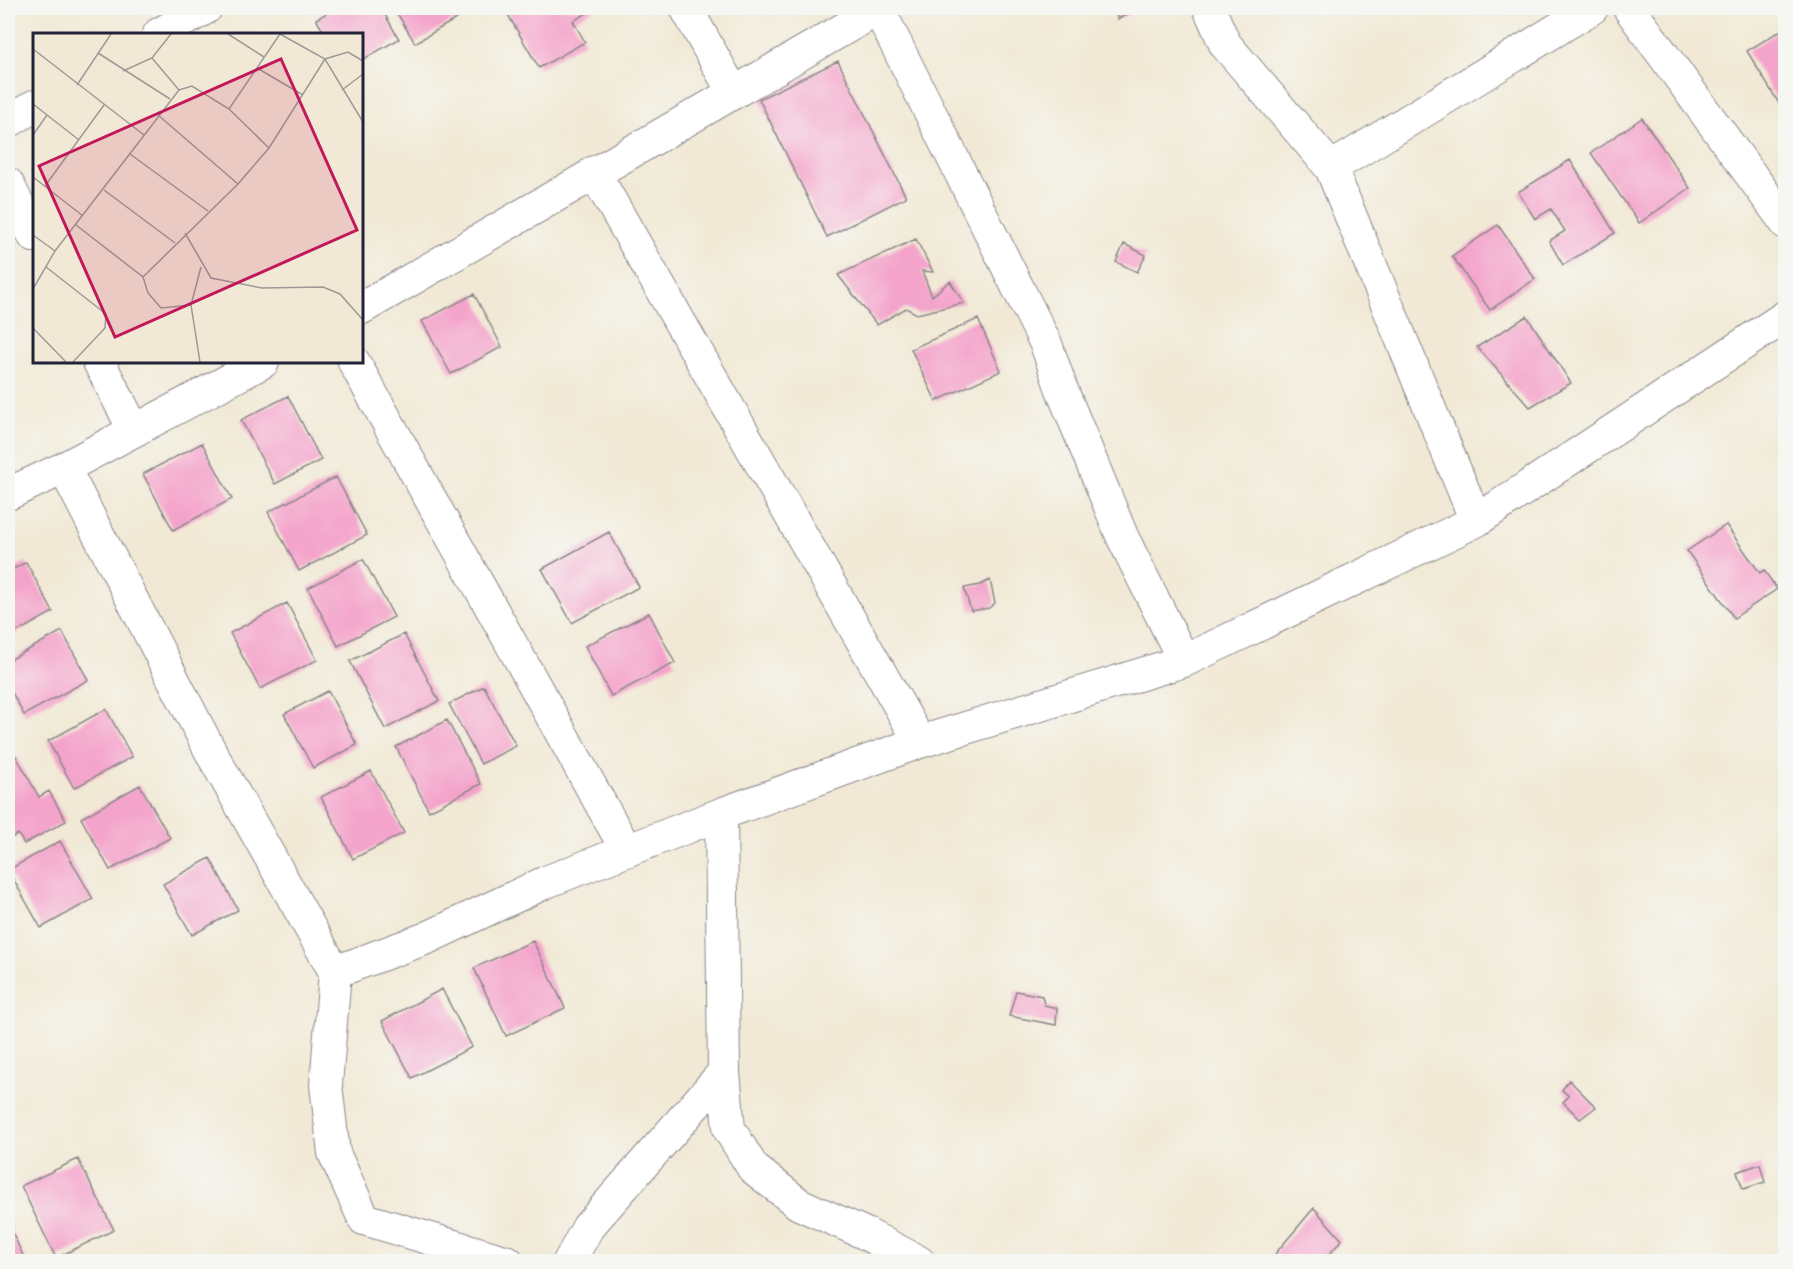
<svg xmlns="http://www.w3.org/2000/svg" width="1793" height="1269" viewBox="0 0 1793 1269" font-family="'IM FELL Great Primer',serif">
<rect width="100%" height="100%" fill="#f6f6f2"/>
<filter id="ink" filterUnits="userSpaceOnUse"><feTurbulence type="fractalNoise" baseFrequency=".0167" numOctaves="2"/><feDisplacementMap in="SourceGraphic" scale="12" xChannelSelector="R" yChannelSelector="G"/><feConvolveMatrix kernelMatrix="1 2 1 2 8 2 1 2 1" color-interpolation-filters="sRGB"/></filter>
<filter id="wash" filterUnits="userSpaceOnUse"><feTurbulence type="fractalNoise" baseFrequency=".008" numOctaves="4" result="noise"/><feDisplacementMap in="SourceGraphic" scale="24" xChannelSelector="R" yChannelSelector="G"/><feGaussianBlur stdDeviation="1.35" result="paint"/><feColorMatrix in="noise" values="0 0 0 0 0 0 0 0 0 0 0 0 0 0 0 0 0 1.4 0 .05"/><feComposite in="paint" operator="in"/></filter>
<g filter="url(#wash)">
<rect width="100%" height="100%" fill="#f1e9d5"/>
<g id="blocks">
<path fill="#f4a3ca" d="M336,8H381L399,39L362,60V34H325L316,19Z
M394,8H472L473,9L415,43Z
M504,8H596L573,21L585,42L539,68Z
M1112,8H1140L1118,19Z
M1786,27V115L1747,51Z
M838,61L906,197L827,237L759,99Z
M1642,118L1690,188L1639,223L1591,153Z
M1570,160L1615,233L1563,265L1549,241L1565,231L1551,209L1535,219L1518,192Z
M1498,225L1535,279L1490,310L1452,256Z
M916,239L933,272L922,271L932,296L950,281L964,303L917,314L906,308L877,325L838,275Z
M1124,244L1146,255L1137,272L1116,262Z
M474,294L502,347L451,374L422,321Z
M1527,316L1571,383L1530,407L1477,347Z
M978,319L1001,371L936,401L911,349Z
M288,396L321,460L275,484L241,420Z
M202,443L232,499L173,530L143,474Z
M336,477L367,535L299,571L268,512Z
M1726,525L1760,573L1764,570L1777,589L1734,618L1687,551Z
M609,532L639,587L572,623L542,569Z
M363,559L394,617L338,646L308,588Z
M26,562L53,612L8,637V572Z
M990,580L995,603L989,608L971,611L964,588L980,585Z
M287,603L317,660L260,689L230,633Z
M649,613L675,663L611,696L585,646Z
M62,631L88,680L24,715L8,685V661Z
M404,634L439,701L385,729L350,661Z
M484,686L516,746L481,764L449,704Z
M328,691L357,745L313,768L284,714Z
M106,709L132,757L74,788L48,741Z
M447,720L481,784L429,811L396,747Z
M16,756L39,797L49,791L66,821L24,844L18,834L8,840V761Z
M371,771L404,833L353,859L321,797Z
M140,785L170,838L110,870L81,818Z
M60,841L93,899L41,928L8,870Z
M210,858L238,910L192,935L163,884Z
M533,941L565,1008L506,1036L474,968Z
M442,989L472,1047L412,1078L382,1021Z
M1016,991L1042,996L1044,1005L1057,1008L1056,1025L1009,1016Z
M1569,1080L1596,1107L1580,1119L1563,1102L1569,1096L1562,1090Z
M78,1159L114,1230L56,1258L21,1186Z
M1760,1164L1765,1182L1743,1189L1737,1172Z
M1314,1208L1342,1240L1322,1262H1283L1275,1254Z
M8,1223L26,1262H8Z"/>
</g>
</g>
<g filter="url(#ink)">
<use href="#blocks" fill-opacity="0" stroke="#8a8688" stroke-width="1.5"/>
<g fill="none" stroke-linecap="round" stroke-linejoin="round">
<g stroke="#8a8688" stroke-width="34">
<path id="street" d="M686,8L733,92
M878,8L1046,344L1062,390L1122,536L1184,661
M1209,8L1225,44L1331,168L1476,521
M1629,8L1786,223
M159,34L206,8
M8,122L34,106
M1331,168L1592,8
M594,172L920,742
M8,184L34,236
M362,308L880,8
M99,362L134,430
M354,362L627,851
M64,468L213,756L335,972L326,1085L334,1153L364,1219L508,1262
M8,494L64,468L263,362
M721,814L724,1072L729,1129L753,1168L799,1204L866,1234L919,1262
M335,972L427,938L546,882L721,814L920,742L1184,661L1476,521L1786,316
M569,1262L588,1227L724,1072"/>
</g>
<use href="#street" stroke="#fff" stroke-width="32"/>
</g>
</g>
<g transform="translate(33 33)">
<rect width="330" height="330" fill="#f1e9d5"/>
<path fill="none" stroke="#9e9997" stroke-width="1.5" d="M195,1L231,24M247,1L292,26L330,89M0,16L111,102M65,20L137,66M224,35L270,62M90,38L119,25L138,1M44,52L78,1M146,57L159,53L196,76L236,115M309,57L330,41M0,71L46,107M196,76L247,1M125,82L205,151M0,102L14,82M97,121L175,178M0,144L50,183M12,153L71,72M71,157L142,210M43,192L110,244L115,260L128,275L158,272M152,200L178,245L229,255L290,254L307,261L330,287M0,202L22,218M13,234L73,281L72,295L40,329M110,244L205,151L236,115L292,26L315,19L330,28M0,256L22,218L146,57L119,25M0,295L33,329M167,329L158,272L168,234"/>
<path fill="#c2185b" fill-opacity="0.15" stroke="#c2185b" stroke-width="3" d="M248,26L324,197L82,304L6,133Z"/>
<rect width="330" height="330" fill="none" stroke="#22223b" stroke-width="3"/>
</g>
<rect width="1793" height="1269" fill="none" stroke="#f6f6f2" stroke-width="30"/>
</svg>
